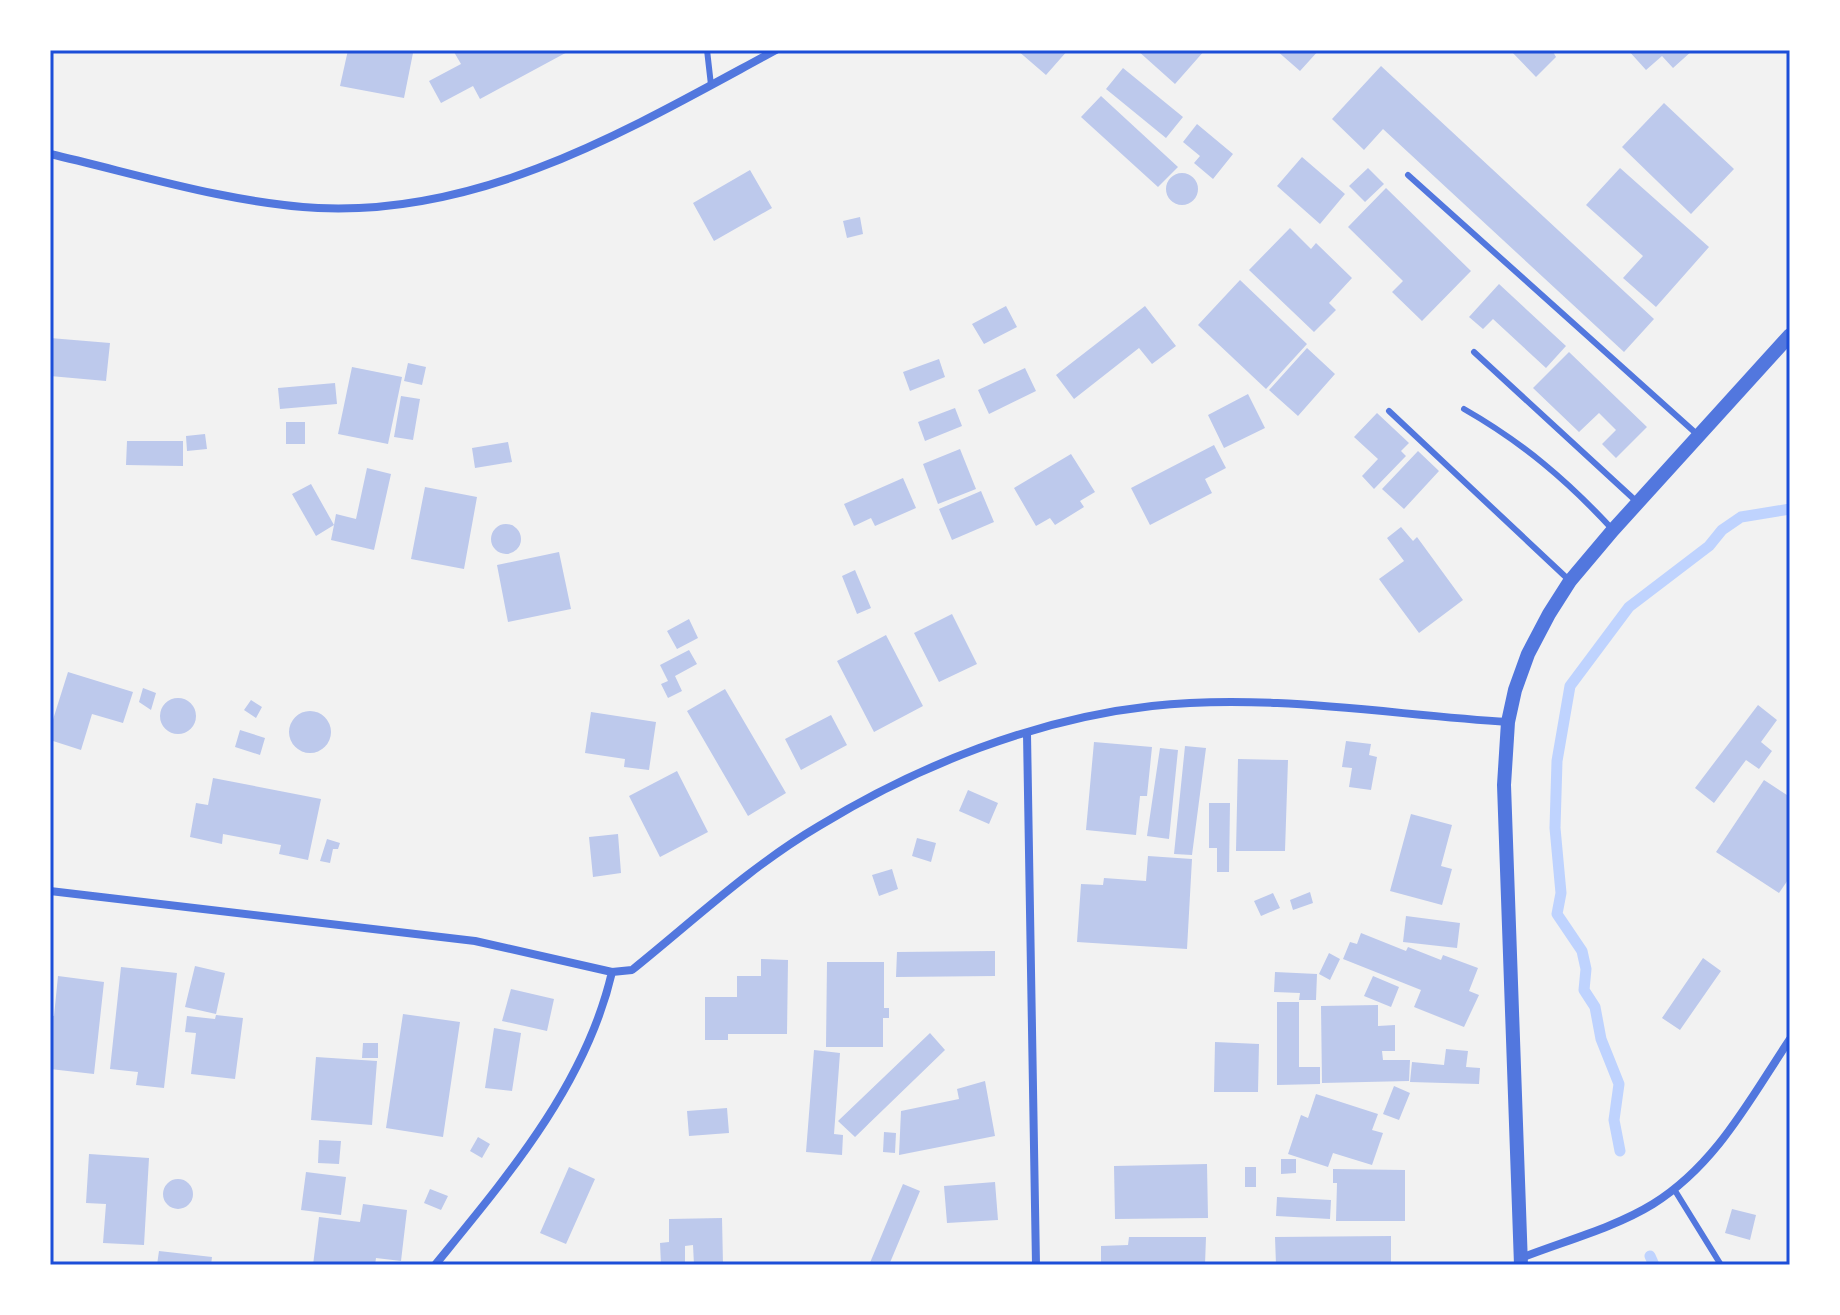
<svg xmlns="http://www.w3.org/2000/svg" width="1840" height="1315" viewBox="0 0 1840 1315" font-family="'Work Sans',sans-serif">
<rect width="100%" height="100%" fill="#f2f2f2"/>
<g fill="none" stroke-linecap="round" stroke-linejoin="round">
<path stroke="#bfd3fe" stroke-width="11" d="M1620,1151L1614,1120L1619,1084L1601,1039L1595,1007L1584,990L1586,969L1582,951L1557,914L1561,893L1555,828L1557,761L1570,686L1629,607L1709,546L1722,530L1741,517L1790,509
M1650,1256L1654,1265"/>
</g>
<path fill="#bdc9ec" d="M348,50L413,53L404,98L340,86Z
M458,50H571L480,99L473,86L441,103L429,81L461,64L454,52Z
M1017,50H1068L1046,75Z
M1137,50H1205L1175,84Z
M1276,50H1319L1300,71Z
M1510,50H1552L1556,57L1536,77Z
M1628,50H1693L1673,68L1662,56L1646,70Z
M1381,66L1654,319L1624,352L1383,129L1364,150L1332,119Z
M1123,68L1183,117L1166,138L1106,89Z
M1101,96L1178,167L1158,187L1081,117Z
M1664,103L1734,169L1691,214L1622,147Z
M1197,124L1233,154L1213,179L1194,163L1200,156L1183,142Z
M1302,157L1345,194L1320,224L1277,186Z
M1368,168L1384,184L1365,202L1349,186Z
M1620,168L1709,247L1656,307L1623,278L1643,256L1586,205Z
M750,170L772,208L714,241L693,203Z
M1166 189a16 16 0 1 1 32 0a16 16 0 1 1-32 0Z
M1386,188L1471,271L1422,321L1392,292L1403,281L1348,227Z
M860,217L863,234L847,238L843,221Z
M1290,228L1311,249L1316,243L1352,278L1329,303L1336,310L1314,332L1249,270Z
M1240,280L1307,344L1266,389L1198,325Z
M1499,284L1566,346L1546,368L1493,319L1483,329L1469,317Z
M1006,306L1017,327L984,344L972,324Z
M1145,306L1176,346L1152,364L1139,348L1074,399L1056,375Z
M50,338L110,343L106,381L50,376Z
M1307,348L1335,374L1298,416L1269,390Z
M1569,352L1647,427L1616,458L1602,444L1616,430L1599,413L1579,432L1533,388Z
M939,359L945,377L910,391L903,372Z
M408,363L426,367L422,385L404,381Z
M352,367L402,377L388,444L338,434Z
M1025,368L1036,391L989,414L978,390Z
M335,383L337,404L280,409L278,388Z
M1248,394L1265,428L1224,448L1208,415Z
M401,396L420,399L413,440L394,437Z
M955,408L962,426L925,441L918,422Z
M1377,413L1409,443L1401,451L1406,456L1374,489L1362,476L1378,459L1354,437Z
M286,422H305V444H286Z
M205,434L207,449L187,451L186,436Z
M127,441H183V466L126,465Z
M508,442L512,462L475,468L472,448Z
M1214,445L1226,468L1205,479L1212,493L1150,525L1131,488Z
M960,449L976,489L938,504L923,464Z
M1418,451L1439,471L1404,509L1382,489Z
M1071,454L1095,492L1080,501L1084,507L1055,525L1050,518L1036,526L1014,488Z
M367,468L391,474L374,550L331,540L334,525L316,536L292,494L311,484L334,525L336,514L356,519Z
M903,478L916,508L875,526L871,518L854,526L844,504Z
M425,487L477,497L464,569L411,559Z
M981,491L994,522L952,540L939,509Z
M491 539a15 15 0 1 1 30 0a15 15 0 1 1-30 0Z
M1401,527L1413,541L1417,537L1463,600L1419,633L1379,579L1404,561L1387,538Z
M559,552L571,609L508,622L497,565Z
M855,570L871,608L857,614L842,576Z
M952,614L977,664L939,682L914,633Z
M689,619L698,638L677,649L667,631Z
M886,635L923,706L874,732L837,661Z
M689,650L697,664L675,676L682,691L668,698L661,684L668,681L660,665Z
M68,672L133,692L123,723L92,714L81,750L50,740V729Z
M143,688L156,693L151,710L139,702Z
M725,689L786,793L748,816L687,711Z
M160 716a18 18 0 1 1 36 0a18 18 0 1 1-36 0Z
M251,700L262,707L256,718L244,710Z
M1758,705L1777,720L1761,742L1772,751L1759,769L1746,760L1714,803L1695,788Z
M289 732a21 21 0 1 1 42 0a21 21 0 1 1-42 0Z
M591,712L656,722L649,770L624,767L625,759L585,753Z
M831,715L847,745L801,770L785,739Z
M240,730L265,738L260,755L235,747Z
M1346,741L1371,744L1369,755L1377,757L1371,790L1349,787L1352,768L1342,767Z
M1094,742L1152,747L1147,796H1140L1136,835L1086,830Z
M1185,746L1206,748L1192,855L1174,854Z
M1160,748L1178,750L1169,839L1147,836Z
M1238,759L1288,760L1285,851H1236Z
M677,771L708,832L660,857L629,796Z
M213,778L321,799L308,860L279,854L281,845L223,834L222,844L190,837L196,803L208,805Z
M1764,780L1790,797V877L1779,893L1716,852Z
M968,790L998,803L989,824L959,811Z
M1209,803H1230L1229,872H1217V848H1209Z
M1411,814L1452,825L1441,866L1452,869L1442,905L1390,891Z
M618,834L621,873L593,877L589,837Z
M917,838L936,843L931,862L912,856Z
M327,839L340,843L338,849H333L330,863L320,861Z
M1148,856L1192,859L1187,949L1077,942L1081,884L1103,885L1104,878L1146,881Z
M892,869L898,889L879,896L872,875Z
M1310,892L1313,903L1293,910L1290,900Z
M1273,893L1280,908L1261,916L1254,901Z
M1406,916L1460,923L1457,948L1403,942Z
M1361,933L1406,951L1408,947L1441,960L1443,955L1478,968L1469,991L1479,995L1464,1027L1414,1007L1421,990L1343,959L1350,942L1357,944Z
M995,951V976L896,977L897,952Z
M1329,953L1340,959L1330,980L1319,974Z
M1703,958L1721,971L1680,1030L1662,1018Z
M761,959L788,960L787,1034H728V1040H705V997H737V976H761Z
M827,962H884V1008H889V1018H883V1047H826Z
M195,966L225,973L216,1014L185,1007Z
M121,967L177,973L164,1088L136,1085L138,1072L110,1069Z
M1275,972L1317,974L1316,1000H1299L1300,993L1274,992Z
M58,976L104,982L94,1074L50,1069V1015L54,1016Z
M1373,976L1399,987L1391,1007L1364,996Z
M511,989L554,999L547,1031L502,1021Z
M1277,1002H1299V1067H1320V1084L1277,1085Z
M1378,1005V1026L1395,1025V1051H1382L1383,1060H1410L1409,1081L1322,1083L1321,1006Z
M403,1014L460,1022L443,1137L386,1128Z
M216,1015L243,1018L235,1079L191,1074L196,1033L185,1032L187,1016L215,1019Z
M494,1028L521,1033L512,1091L485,1088Z
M930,1033L945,1050L855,1137L838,1121Z
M1215,1042L1259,1044L1258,1092H1214Z
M363,1043H378V1058H362Z
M1446,1049L1468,1051L1466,1067L1480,1068L1479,1084L1410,1082L1412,1062L1444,1065Z
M814,1050L840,1053L834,1134L843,1135L842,1155L806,1152Z
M316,1057L377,1061L372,1125L311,1120Z
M985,1081L995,1136L899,1155L901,1111L959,1099L957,1089Z
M1394,1086L1410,1093L1399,1120L1383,1114Z
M1316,1094L1378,1114L1372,1130L1383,1133L1372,1165L1333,1153L1328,1167L1288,1154L1301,1115L1308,1118Z
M727,1108L729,1133L689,1136L687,1111Z
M884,1132L896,1133L895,1153L883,1152Z
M478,1137L490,1144L482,1158L470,1151Z
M319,1140L341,1141L339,1164L318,1163Z
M89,1154L149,1158L144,1245L103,1243L106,1204L86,1203Z
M1281,1159H1296V1173L1281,1174Z
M1207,1164L1208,1218L1115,1219L1114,1166Z
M569,1167L595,1179L566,1244L540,1233Z
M1245,1167H1256V1187H1245Z
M1333,1169L1405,1170V1221H1336L1337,1183H1333Z
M306,1172L346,1177L341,1215L301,1210Z
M163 1194a15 15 0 1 1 30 0a15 15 0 1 1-30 0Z
M995,1182L998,1220L947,1223L944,1186Z
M903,1184L920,1191L889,1265H869Z
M430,1189L448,1196L441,1210L424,1203Z
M1277,1197L1331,1200L1330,1219L1276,1216Z
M363,1204L407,1210L401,1261L376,1258L375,1265H313L319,1217L360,1222Z
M1732,1209L1756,1215L1750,1240L1725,1233Z
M722,1218L723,1265H694L693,1245L685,1246V1265H661L660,1243L669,1242V1219Z
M1391,1236V1265H1276L1275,1237Z
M1129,1237H1206L1205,1265H1101V1246L1128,1245Z
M159,1251L212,1257L211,1265H157Z"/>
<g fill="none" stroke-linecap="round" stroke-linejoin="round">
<path stroke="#5277de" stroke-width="6" d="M707,50L711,85
M1408,175L1699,436
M1474,352L1636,501
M1464,409C1522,442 1568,481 1613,530
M1389,411L1570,581
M1674,1189L1721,1265"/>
<path stroke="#5277de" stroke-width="8" d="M50,154C137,174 228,203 318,208C486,216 633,127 776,50
M1027,734L1036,1265
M50,891L475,941L612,972L632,970C693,921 751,866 819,826C919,765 1035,719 1152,706C1270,693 1391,715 1508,722
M1521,1258C1564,1241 1614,1228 1653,1204C1716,1165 1750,1099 1790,1039
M435,1265C506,1178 586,1085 612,972"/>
<path stroke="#5277de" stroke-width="14" d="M1521,1265L1504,785L1508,722L1515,690L1528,654L1549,614L1570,581L1613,530L1790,335"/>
</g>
<rect width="1840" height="1315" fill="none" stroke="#ffffff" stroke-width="104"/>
<rect x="52" y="52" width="1736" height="1211" fill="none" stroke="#1d4ed8" stroke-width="3"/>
</svg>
